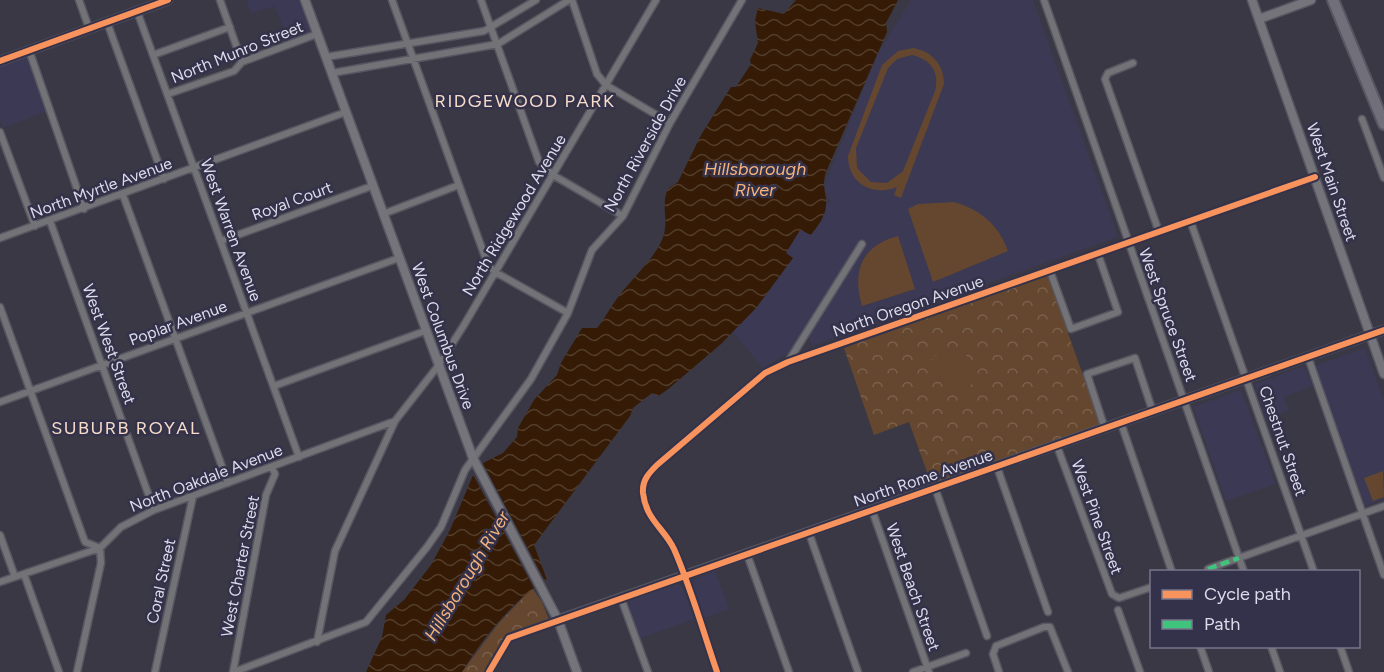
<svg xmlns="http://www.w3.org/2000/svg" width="1384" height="672" viewBox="0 0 1384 672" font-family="Figtree,sans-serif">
<defs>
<pattern id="forest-crowns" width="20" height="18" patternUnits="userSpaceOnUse" patternTransform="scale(1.5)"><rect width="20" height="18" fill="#64472e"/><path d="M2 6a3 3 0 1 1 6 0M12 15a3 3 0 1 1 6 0" fill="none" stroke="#7a614c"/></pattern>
<pattern id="water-waves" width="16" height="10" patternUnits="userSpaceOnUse" patternTransform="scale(1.5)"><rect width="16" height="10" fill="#351b06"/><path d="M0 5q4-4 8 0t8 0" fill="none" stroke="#523c2a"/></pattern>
</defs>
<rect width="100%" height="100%" fill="#393844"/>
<path fill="#3c3954" d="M246,0H301L313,32L289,42L274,6L251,13Z
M911,0H1033L1118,237L812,346L808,335L790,354L784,355L763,368L733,332L756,308L793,258L786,253L800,229L821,222L827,203H831L825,191V183L877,55Z
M27,54L47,111L3,128L0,121V64Z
M1365,348L1384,400V499L1365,506L1315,366Z
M1304,366L1313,386L1284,397L1289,411L1266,420L1255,384Z
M1241,390L1276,484L1226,501L1193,407Z
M715,571L729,609L701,619L689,582Z
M677,584L682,587L694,619L639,639L630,614L629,601Z"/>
<path fill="url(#forest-crowns)" d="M1047,274L1101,426L932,486L909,422L874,435L844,348Z
M532,588L542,602L549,620L506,636L485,672H462L498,624Z"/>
<path fill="#64472e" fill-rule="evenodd" d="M913,48C932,51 944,65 944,84L901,198L894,195L897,187C872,197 848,183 848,156L882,65L898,51ZM912,55C931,59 940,73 935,91L903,171L887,183L871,182L857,168L856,148L888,68L897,59Z
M954,202C980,209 999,225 1008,251L933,282L908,209L918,204Z
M898,236L915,289L862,306C852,271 861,246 898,236Z
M963,346L976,383L945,393L932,357Z
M1383,471L1384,497L1373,501L1364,478Z"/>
<path fill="url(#water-waves)" d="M796,0H898L886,23L887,32L826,172C821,188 827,192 826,205C826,216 817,227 811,235L800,230L786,253L793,258L756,308L721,344L667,390L658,396L652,393L633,408L630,416L534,545L547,580C515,597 481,641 462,672H366L382,637L386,615L404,600L431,565L450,530L474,473L483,463L503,453L517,437L518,428L534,400L557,375L561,363L582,328H597C605,319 609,309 616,300C630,280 652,262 662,240C670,222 660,206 668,189L678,182L701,135L731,87H736L751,64L750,60L758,43L755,21L758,8L784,14Z"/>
<path fill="#393844" d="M481,460L546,583L535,590L472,473Z"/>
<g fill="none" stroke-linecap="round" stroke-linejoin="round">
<g stroke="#575661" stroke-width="9">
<path id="street" d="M79,0L89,28
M220,0L242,62
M392,0L488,265L495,272L568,313
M481,0L539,162L553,175L623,216
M572,0L597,74L606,85L670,123
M1044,0L1244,572
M137,11L299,457
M107,22L164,179
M29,50L84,209
M153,55L230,27
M326,57L484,31L536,0
M1133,63L1108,73L1105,79L1159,232
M332,73L498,44L569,0
M168,94L234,71L242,62L317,34
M1362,119L1384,178
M0,132L35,226
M123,195L228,483
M383,214L459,185
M1190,220L1314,572
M50,221L154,510
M0,238L346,112
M221,241L372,186
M1050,271L1071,329L1118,312L1098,254
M0,307L85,542L100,548L101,563L77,672
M1308,357L1384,575
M788,362L862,244
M274,386L425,331
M0,402L399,258
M1121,423L1172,572
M1105,429L1087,374L1135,358L1153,412
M1057,446L1112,594L1119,598L1152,587
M997,467L1048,612
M935,488L987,636
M872,510L929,672
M809,533L858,672
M0,535L15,577
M747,554L789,672
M1208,569L1384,506
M24,574L59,672
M0,582L100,548L121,527L154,510L395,421
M621,598L648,672
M1118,610L1140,672
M317,642L335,551L395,421L438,366L464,325L656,0
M1200,646L1209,672
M1271,646L1280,672
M1340,646L1349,672
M155,672L193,496
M233,672L266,495L275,474L272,467
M234,672L366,622L427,547L441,527L465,470L531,379L568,313L592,250L623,216L670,123L742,0
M489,672L509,638L558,620
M717,672C703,631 691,588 674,549C664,528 646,520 643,493C642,480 649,473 657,465L765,373L788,362L1315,177
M913,672L966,653
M999,672L993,654L996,646L1044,627H1050L1068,672"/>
</g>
<g stroke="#575661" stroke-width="11">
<path id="secondary" d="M305,0L473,458L558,620L577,672
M1252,0L1384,374
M1259,19L1311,0
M0,61L168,0
M558,620L1384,330"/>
</g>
<g stroke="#575661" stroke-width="14">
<path id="highway" d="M1333,0L1384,124"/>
</g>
<use href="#street" stroke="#727277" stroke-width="6"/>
<use href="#secondary" stroke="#75747b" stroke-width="8"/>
<use href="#highway" stroke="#706f7a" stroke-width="10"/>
<path stroke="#40c37c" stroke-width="4.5" stroke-dasharray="9 4.5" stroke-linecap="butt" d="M1208,569L1239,558"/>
<g stroke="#34324a" stroke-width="10">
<path id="cycleway" d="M0,61L168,0
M489,672L509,638L1384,330
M717,672C703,631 691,588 674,549C664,528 646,520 643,493C642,480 649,473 657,465L765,373L788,362L1315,177"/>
</g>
<use href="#cycleway" stroke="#f8935d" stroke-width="6"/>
</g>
<g text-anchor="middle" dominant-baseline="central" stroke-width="5" stroke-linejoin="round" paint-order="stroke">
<g font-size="16" fill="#dcdceb" stroke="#34324a">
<text transform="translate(237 52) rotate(-22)">North Munro Street</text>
<text transform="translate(645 144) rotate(-61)">North Riverside Drive</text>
<text transform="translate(1332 182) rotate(71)">West Main Street</text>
<text transform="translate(101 188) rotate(-20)">North Myrtle Avenue</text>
<text transform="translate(292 201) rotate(-20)">Royal Court</text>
<text transform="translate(514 215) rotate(-59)">North Ridgewood Avenue</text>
<text transform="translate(231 230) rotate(70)">West Warren Avenue</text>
<text transform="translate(908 306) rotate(-19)">North Oregon Avenue</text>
<text transform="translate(1168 315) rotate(70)">West Spruce Street</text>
<text transform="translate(178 323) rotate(-20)">Poplar Avenue</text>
<text transform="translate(443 336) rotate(70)">West Columbus Drive</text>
<text transform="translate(109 344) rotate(70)">West West Street</text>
<text transform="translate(1283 441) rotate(71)">Chestnut Street</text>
<text transform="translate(206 478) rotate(-21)">North Oakdale Avenue</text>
<text transform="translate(923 478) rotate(-19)">North Rome Avenue</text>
<text transform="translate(1097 517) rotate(70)">West Pine Street</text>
<text transform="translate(240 566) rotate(-79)">West Charter Street</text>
<text transform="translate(161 581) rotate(-78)">Coral Street</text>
<text transform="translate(913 587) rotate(71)">West Beach Street</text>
</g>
<g font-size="18" letter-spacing="1.5" fill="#f7ddc8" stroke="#34324a">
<text x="525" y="101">RIDGEWOOD PARK</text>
<text x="126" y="428">SUBURB ROYAL</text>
</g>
<g font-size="18" font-style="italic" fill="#f5b27a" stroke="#34324a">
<text x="755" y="169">Hillsborough<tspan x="755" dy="21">River</tspan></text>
<text transform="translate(467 576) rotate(-59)">Hillsborough River</text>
</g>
</g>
<rect x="1150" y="570" width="210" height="78" fill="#34324a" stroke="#77768a" stroke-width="1.5"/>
<rect x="1162" y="590" width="30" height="9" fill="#f8935d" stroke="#77768a" stroke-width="1.5"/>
<text x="1204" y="600" font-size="18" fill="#dcdceb">Cycle path</text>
<rect x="1162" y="620" width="30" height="9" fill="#40c37c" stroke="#77768a" stroke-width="1.5"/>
<text x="1204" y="630" font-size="18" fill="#dcdceb">Path</text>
</svg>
